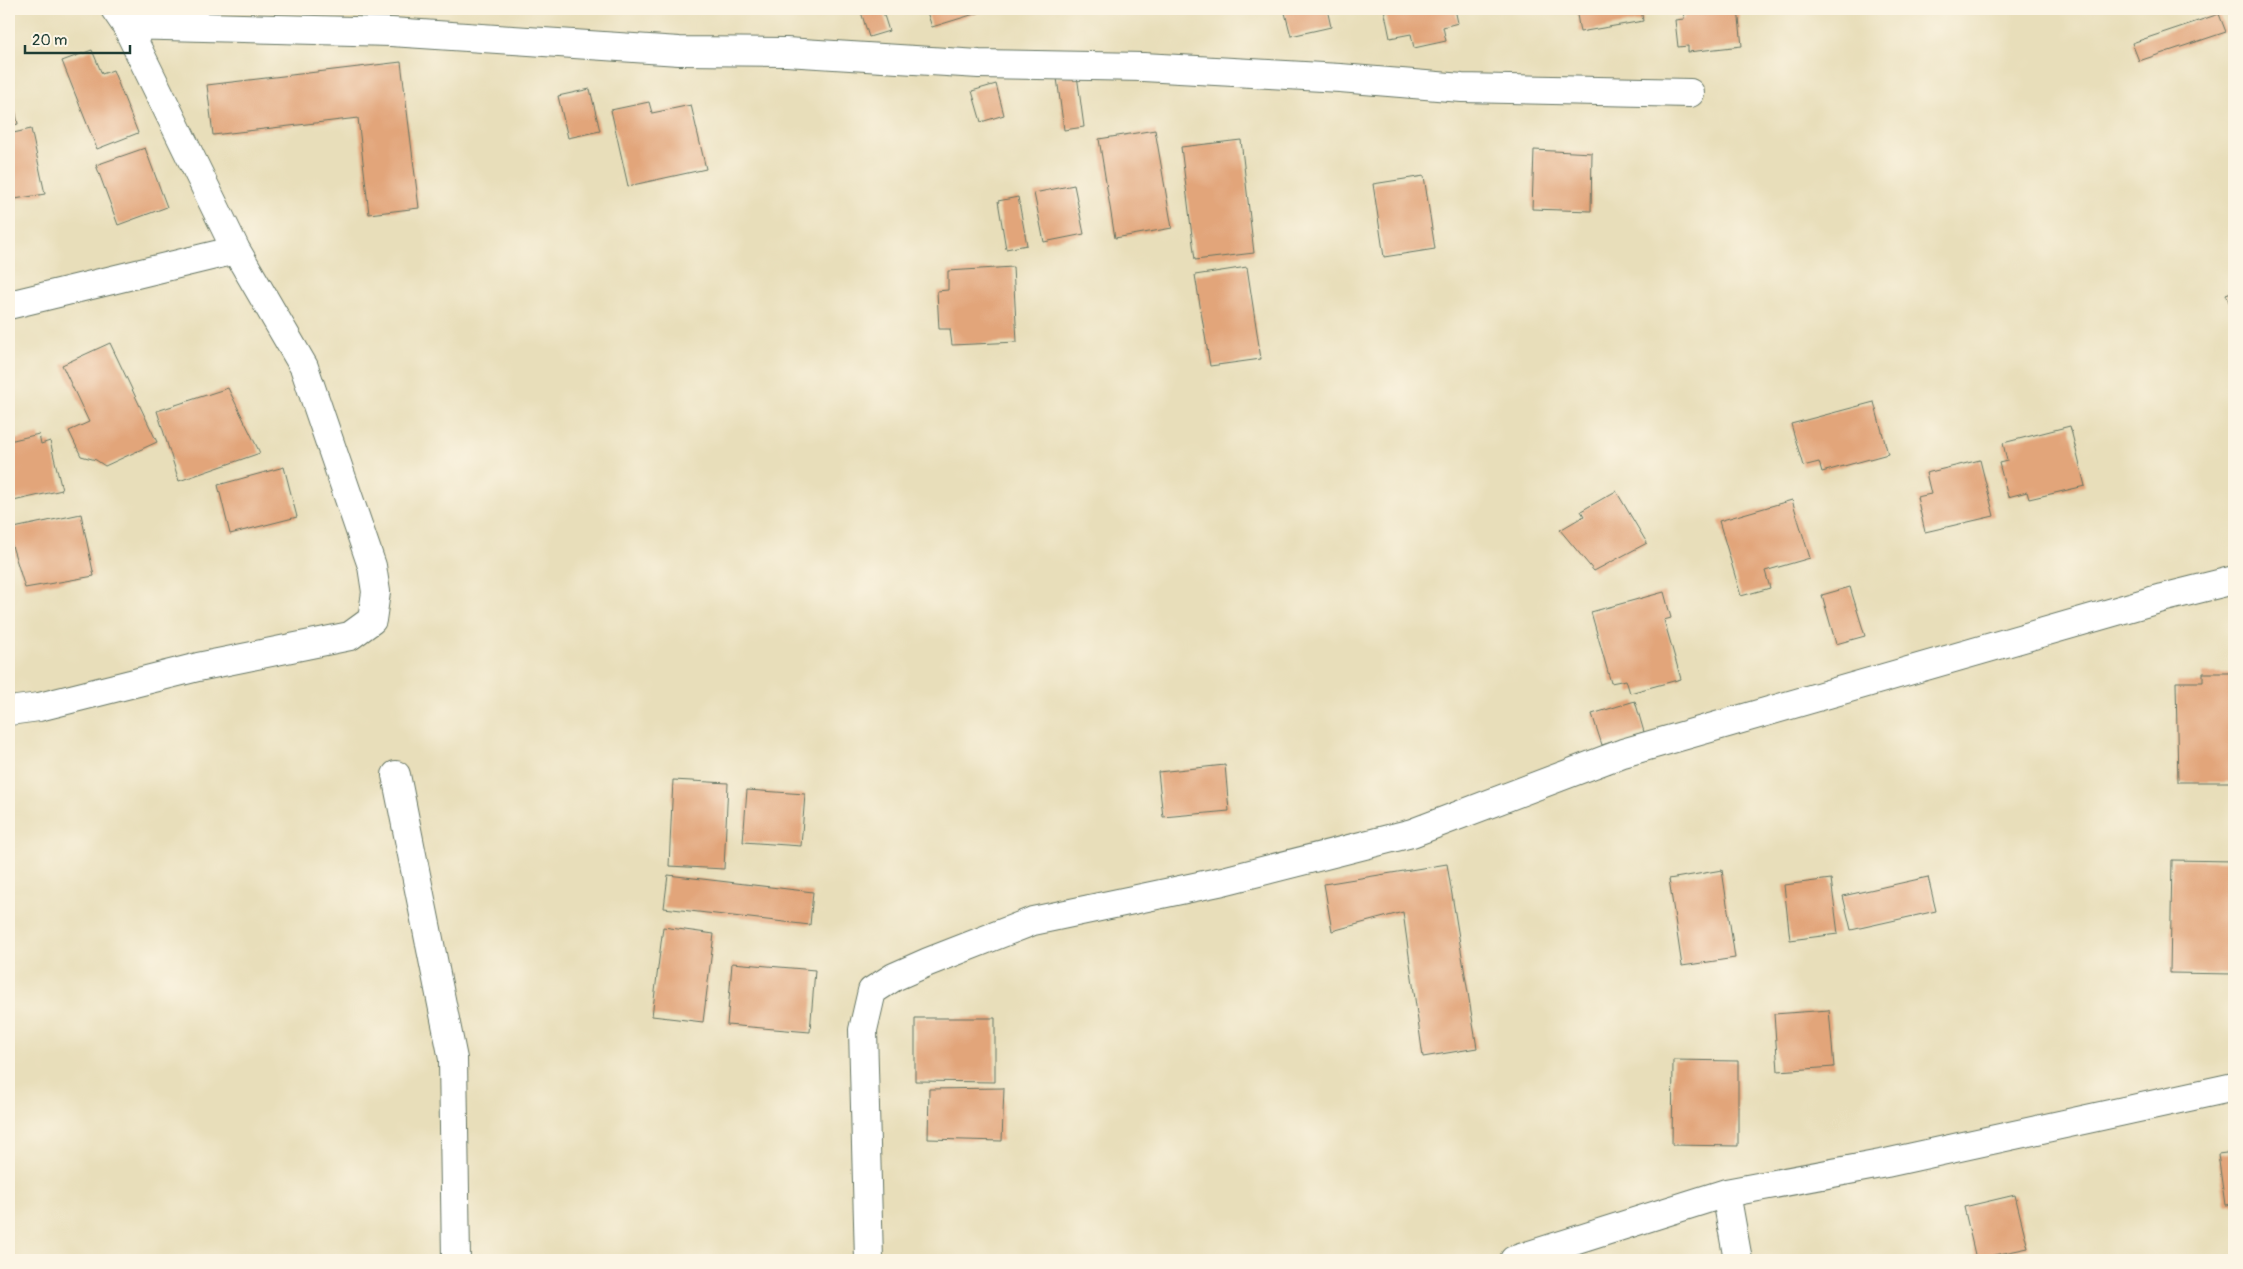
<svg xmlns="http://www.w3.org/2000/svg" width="2243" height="1269" viewBox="0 0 2243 1269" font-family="Pangolin,sans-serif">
<rect width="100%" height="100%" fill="#fcf5e5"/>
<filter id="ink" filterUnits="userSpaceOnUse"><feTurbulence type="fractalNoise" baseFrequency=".02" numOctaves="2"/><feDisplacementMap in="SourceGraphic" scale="10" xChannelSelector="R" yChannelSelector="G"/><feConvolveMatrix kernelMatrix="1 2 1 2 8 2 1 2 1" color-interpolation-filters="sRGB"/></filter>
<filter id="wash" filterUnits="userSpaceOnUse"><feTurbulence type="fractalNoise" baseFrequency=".0096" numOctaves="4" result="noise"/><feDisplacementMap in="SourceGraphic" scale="20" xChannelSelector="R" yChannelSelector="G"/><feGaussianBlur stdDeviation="1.12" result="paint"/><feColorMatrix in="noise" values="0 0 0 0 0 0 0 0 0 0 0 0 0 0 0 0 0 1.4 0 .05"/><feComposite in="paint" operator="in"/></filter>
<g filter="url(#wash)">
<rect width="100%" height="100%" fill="#e8deba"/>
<g id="blocks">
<path fill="#e2a57a" d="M802,9H818L803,14Z
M860,9H882L889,31L869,37Z
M926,9H980L981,12L932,27Z
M1284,9H1327L1331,27L1291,36Z
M1384,9H1455L1458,23L1443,27L1446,41L1414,48L1411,34L1390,38Z
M1576,9H1641L1643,21L1580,32Z
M1683,9H1738L1742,46L1688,52V46L1678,47L1675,20L1684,19Z
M2219,14L2226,32L2139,61L2132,43Z
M92,50L102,74L113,70L138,133L97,149L62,61Z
M401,62L419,208L369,214L358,118L213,135L207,85Z
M1077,75L1084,127L1064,130L1057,78Z
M9,79L18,124L9,126Z
M996,84L1004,115L981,122L972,91Z
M590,89L600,131L568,138L558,96Z
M649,102L652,113L691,105L706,169L628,186L611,110Z
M31,129L45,194L9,200V134Z
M1155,130L1172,228L1115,238L1099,139Z
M1241,140L1254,253L1195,260L1181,147Z
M145,148L167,207L118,225L96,165Z
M1534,150L1592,153L1591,211L1532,209Z
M1424,176L1435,249L1384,257L1373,184Z
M1074,185L1084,234L1044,242L1034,193Z
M1018,197L1027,245L1006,249L998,201Z
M1013,267L1017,342L952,345L950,329H939L937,291L948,290V271Z
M1247,267L1261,359L1210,366L1195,275Z
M2234,291V314L2226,294Z
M110,343L157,442L105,466L96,460L81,456L69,431L89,422L62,365Z
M228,388L260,453L179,481L157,411Z
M1874,402L1888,454L1822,472L1819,462L1803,466L1791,424Z
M2070,426L2085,486L2029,499L2027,492L2008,497L1999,463L2007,461L2003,443Z
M39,434L41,444L50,441L62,490L9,502V441Z
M1980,460L1994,516L1925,532L1917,497L1931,494L1926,473Z
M284,467L297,517L230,534L218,485Z
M1616,491L1647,543L1594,571L1560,530L1584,516L1581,511Z
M1792,500L1810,558L1765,571L1770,588L1741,596L1719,521Z
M81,514L94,576L25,588L9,536V529Z
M1850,587L1865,636L1836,644L1822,595Z
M1664,592L1671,618L1664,620L1681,679L1630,693L1626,680L1611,683L1591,612Z
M2203,673H2234V782H2178L2176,682H2203Z
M1635,701L1644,732L1602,745L1592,714Z
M1225,765L1229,811L1163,817L1158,772Z
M673,780L728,783L724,869L669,866Z
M747,790L805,794L801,846L743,842Z
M2172,860L2234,861V974L2170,973Z
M1447,864L1477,1048L1423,1057L1403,912L1332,931L1324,884Z
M1722,870L1735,958L1682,966L1669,879Z
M668,875L813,892L810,925L664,908Z
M1928,877L1936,911L1851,930L1843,896Z
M1831,879L1838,934L1790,940L1784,885Z
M663,927L714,934L703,1022L652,1016Z
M732,963L815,970L810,1032L727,1025Z
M1829,1010L1834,1067L1778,1071L1774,1014Z
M915,1018H995V1082L915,1081Z
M1673,1060L1738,1061V1146L1672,1145Z
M1004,1088L1002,1141L928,1139L929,1089Z
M2234,1152V1204L2225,1205L2218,1154Z
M2015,1195L2028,1248L1976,1259L1964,1207Z"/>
</g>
</g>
<g filter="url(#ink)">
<use href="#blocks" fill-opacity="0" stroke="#657563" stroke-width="1"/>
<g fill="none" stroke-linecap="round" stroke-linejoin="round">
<g stroke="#657563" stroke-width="30">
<path id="minor" d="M126,25L391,32L679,51L786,52L979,64L1143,67L1340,78L1462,88L1690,93
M9,305L236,250
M9,711L39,707L198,667L350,636L372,620L376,592L372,566L304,367L236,250L126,25L115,9
M396,775L453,1059L456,1260
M1726,1193L1738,1260
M869,1260L863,1030L872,991L894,977L928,962L1033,921L1223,881L1412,833L1623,753L2162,598L2234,580
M1514,1260L1726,1193L1886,1163L2234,1087"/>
</g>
<use href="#minor" stroke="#fff" stroke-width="28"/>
</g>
</g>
<rect width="2243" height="1269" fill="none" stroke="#fcf5e5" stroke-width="30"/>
<path d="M25 45v8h105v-8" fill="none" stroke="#1f3d34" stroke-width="2.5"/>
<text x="32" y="45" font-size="15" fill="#1f3d34" stroke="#fcf5e5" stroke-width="4" paint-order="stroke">20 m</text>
</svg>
